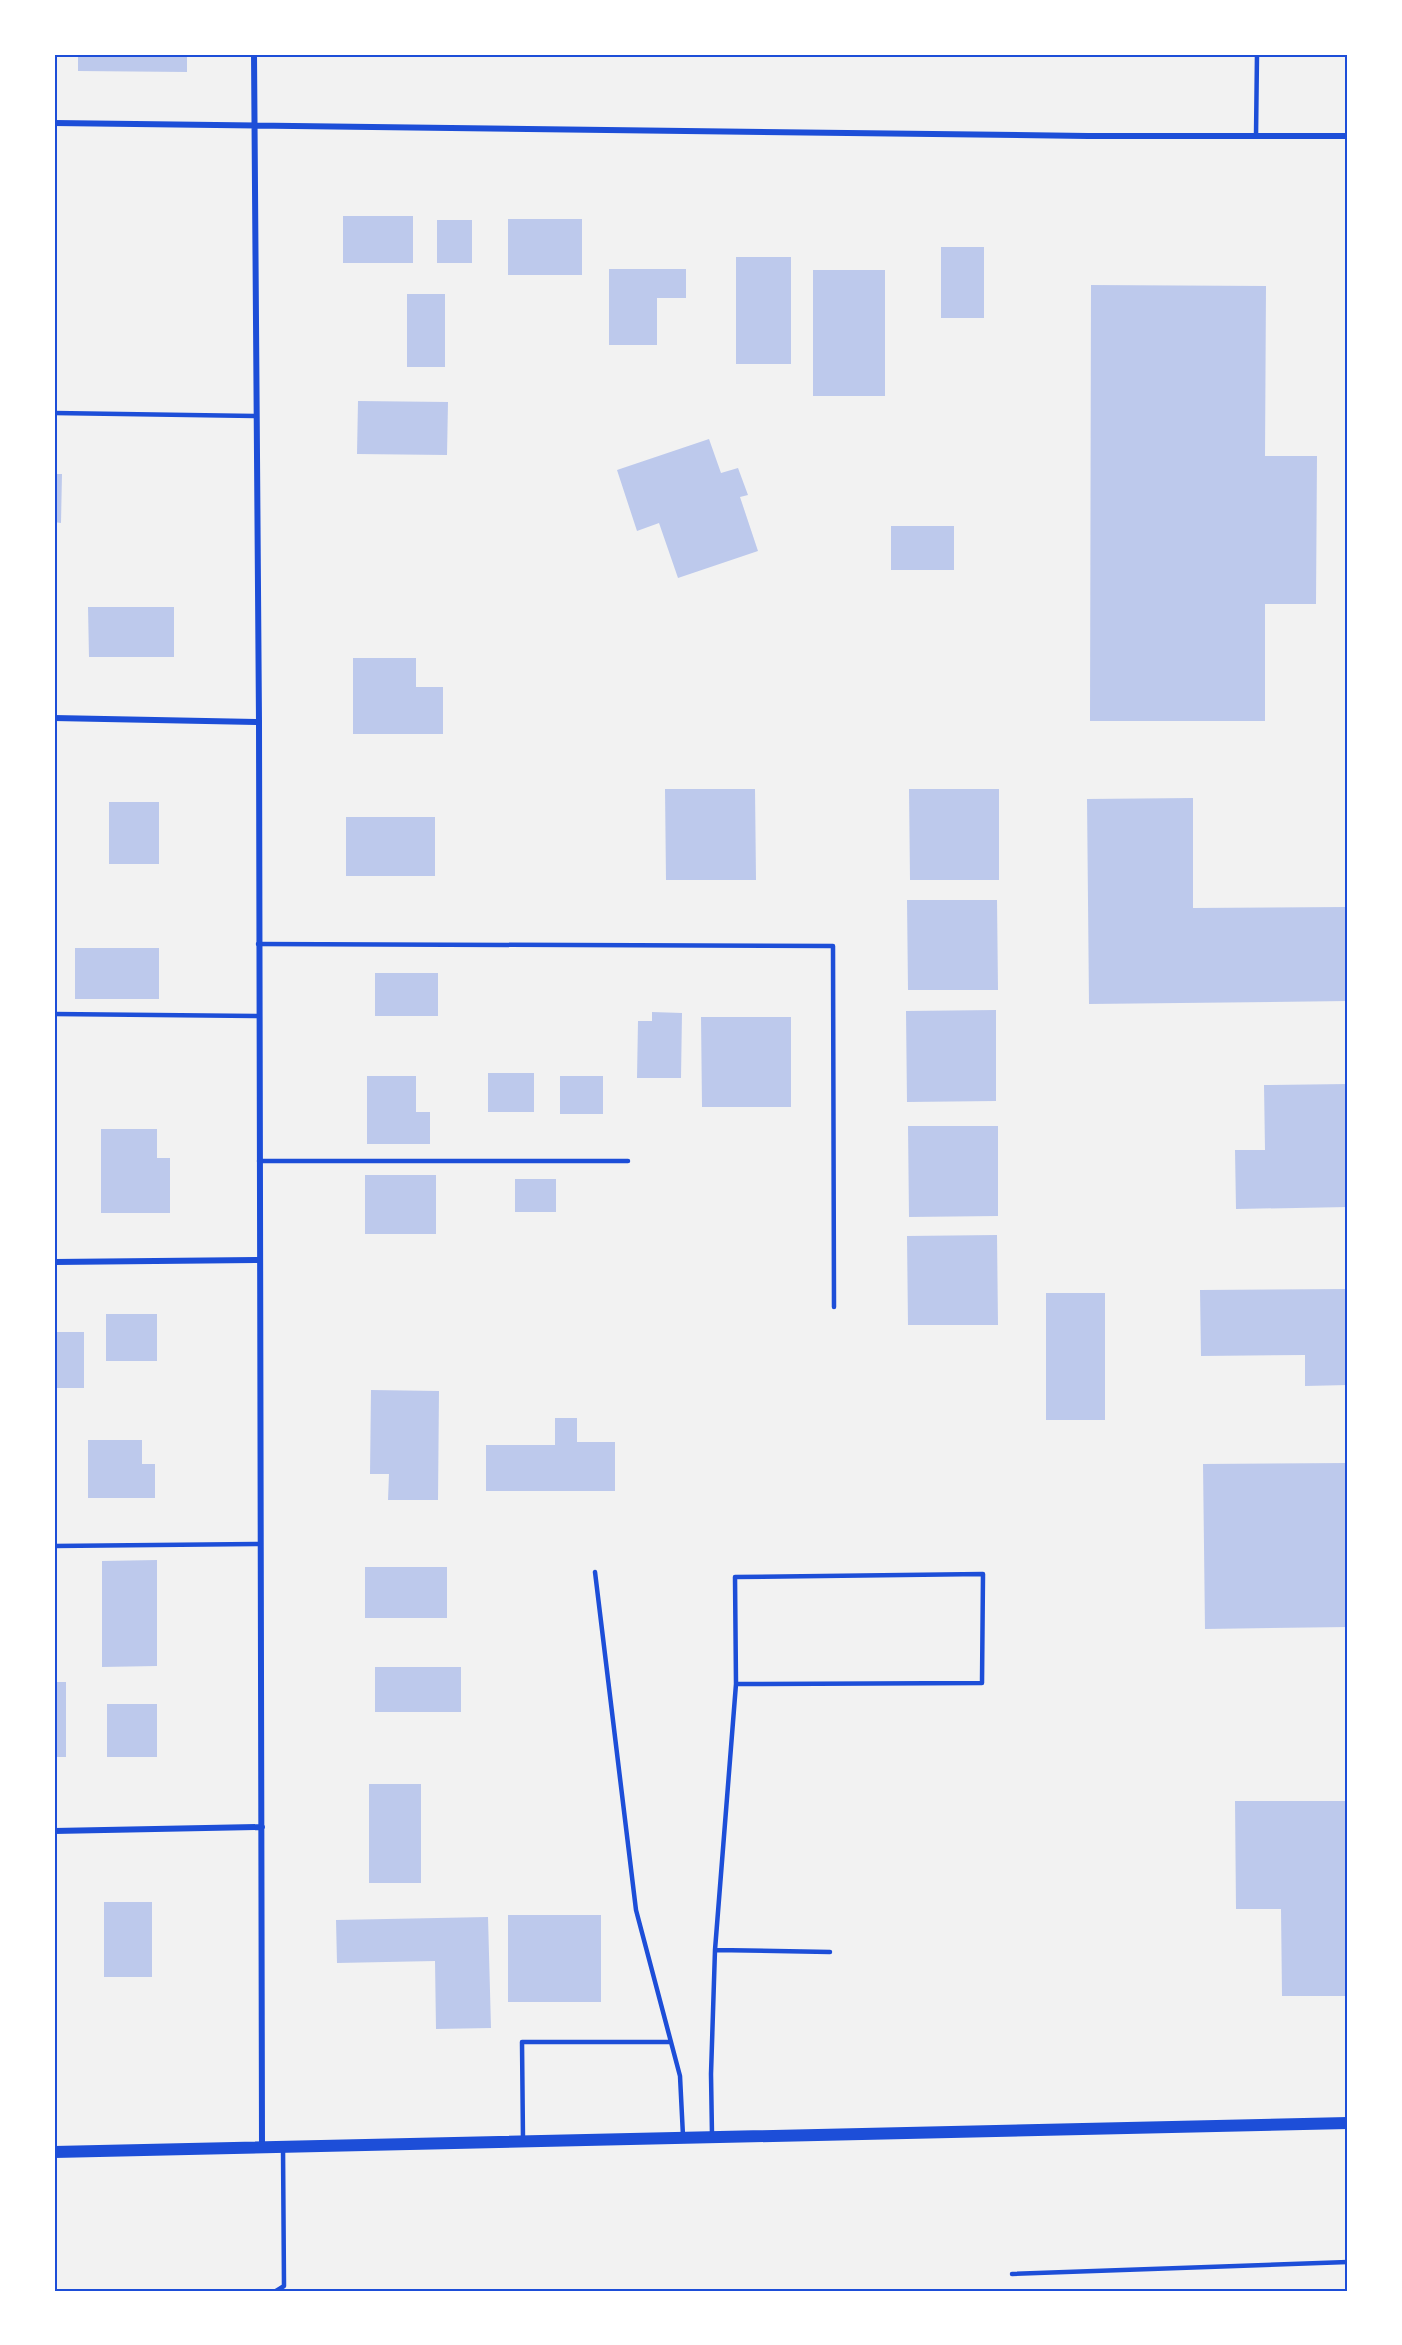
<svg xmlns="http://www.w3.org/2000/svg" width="1402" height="2345" viewBox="0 0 1402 2345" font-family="'DejaVu Sans',sans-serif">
<rect width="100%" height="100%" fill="#f2f2f2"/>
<path fill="#bdc9ec" d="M78,54H187V72L78,71Z
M343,216H413V263H343Z
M508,219H582V275H508Z
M437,220H472V263H437Z
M941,247H984V318H941Z
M736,257H791V364H736Z
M609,269H686V298H657V345H609Z
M813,270H885V396H813Z
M1091,285L1266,286L1265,456H1317L1316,604H1265V721H1090Z
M407,294H445V367H407Z
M358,401L448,402L447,455L357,454Z
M709,439L721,473L738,468L748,495L740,497L758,551L678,578L659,523L637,531L617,470Z
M54,474H62L61,523L54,522Z
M891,526H954V570H891Z
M88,607H174V657H89Z
M353,658H416V687H443V734H353Z
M665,789H755L756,880H666Z
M909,789H999V880H910Z
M1193,798V908L1348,907V1001L1089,1004L1087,799Z
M109,802H159V864H109Z
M346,817H435V876H346Z
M907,900H997L998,990H908Z
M75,948H159V999H75Z
M375,973H438V1016H375Z
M996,1010V1101L907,1102L906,1011Z
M652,1012L682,1013L681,1078H637L638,1021H652Z
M701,1017H791V1107H702Z
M488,1073H534V1112H488Z
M367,1076H416V1112H430V1144H367Z
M560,1076H603V1114H560Z
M1348,1084V1207L1236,1209L1235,1150H1265L1264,1085Z
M908,1126H998V1216L909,1217Z
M101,1129H157V1158H170V1213H101Z
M365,1175H436V1234H365Z
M515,1179H556V1212H515Z
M997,1235L998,1325H908L907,1236Z
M1348,1289V1385L1305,1386V1355L1201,1356L1200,1290Z
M1046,1293H1105V1420H1046Z
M106,1314H157V1361H106Z
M54,1332H84V1388H54Z
M371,1390L439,1391L438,1500H388L389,1474H370Z
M555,1418H577V1442H615V1491H486V1445H555Z
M88,1440H142V1464H155V1498H88Z
M1348,1463V1627L1205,1629L1203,1464Z
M157,1560V1666L102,1667V1561Z
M365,1567H447V1618H365Z
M375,1667H461V1712H375Z
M54,1682H66V1757H54Z
M107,1704H157V1757H107Z
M369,1784H421V1883H369Z
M1235,1801H1348V1996H1282L1281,1909H1236Z
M104,1902H152V1977H104Z
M508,1915H601V2002H508Z
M488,1917L491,2028L436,2029L435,1961L337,1963L336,1920Z"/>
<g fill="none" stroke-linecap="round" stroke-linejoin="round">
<path stroke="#1d4ed8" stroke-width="4.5" d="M1256,136L1257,54
M54,413L255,416
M258,944L833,946L834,1307
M54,1014L259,1016
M259,1161H628
M54,1546L260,1544
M595,1572L636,1910L680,2076L683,2136
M715,1950L830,1952
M712,2135L711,2074L715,1950L736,1684L735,1577L983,1574L982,1683L736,1684
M523,2140L522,2042H671
M1012,2274L1348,2262
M276,2291L284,2286L283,2147"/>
<path stroke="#1d4ed8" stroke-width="6" d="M254,54L259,722L262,2147
M54,123L1088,136H1348
M54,718L259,722
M54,1262L259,1260
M54,1831L262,1827"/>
<path stroke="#1d4ed8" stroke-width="12" d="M54,2152L1348,2123"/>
</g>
<rect width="1402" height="2345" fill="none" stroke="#ffffff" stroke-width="111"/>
<rect x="56" y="56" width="1290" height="2234" fill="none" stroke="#1d4ed8" stroke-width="2"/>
</svg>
